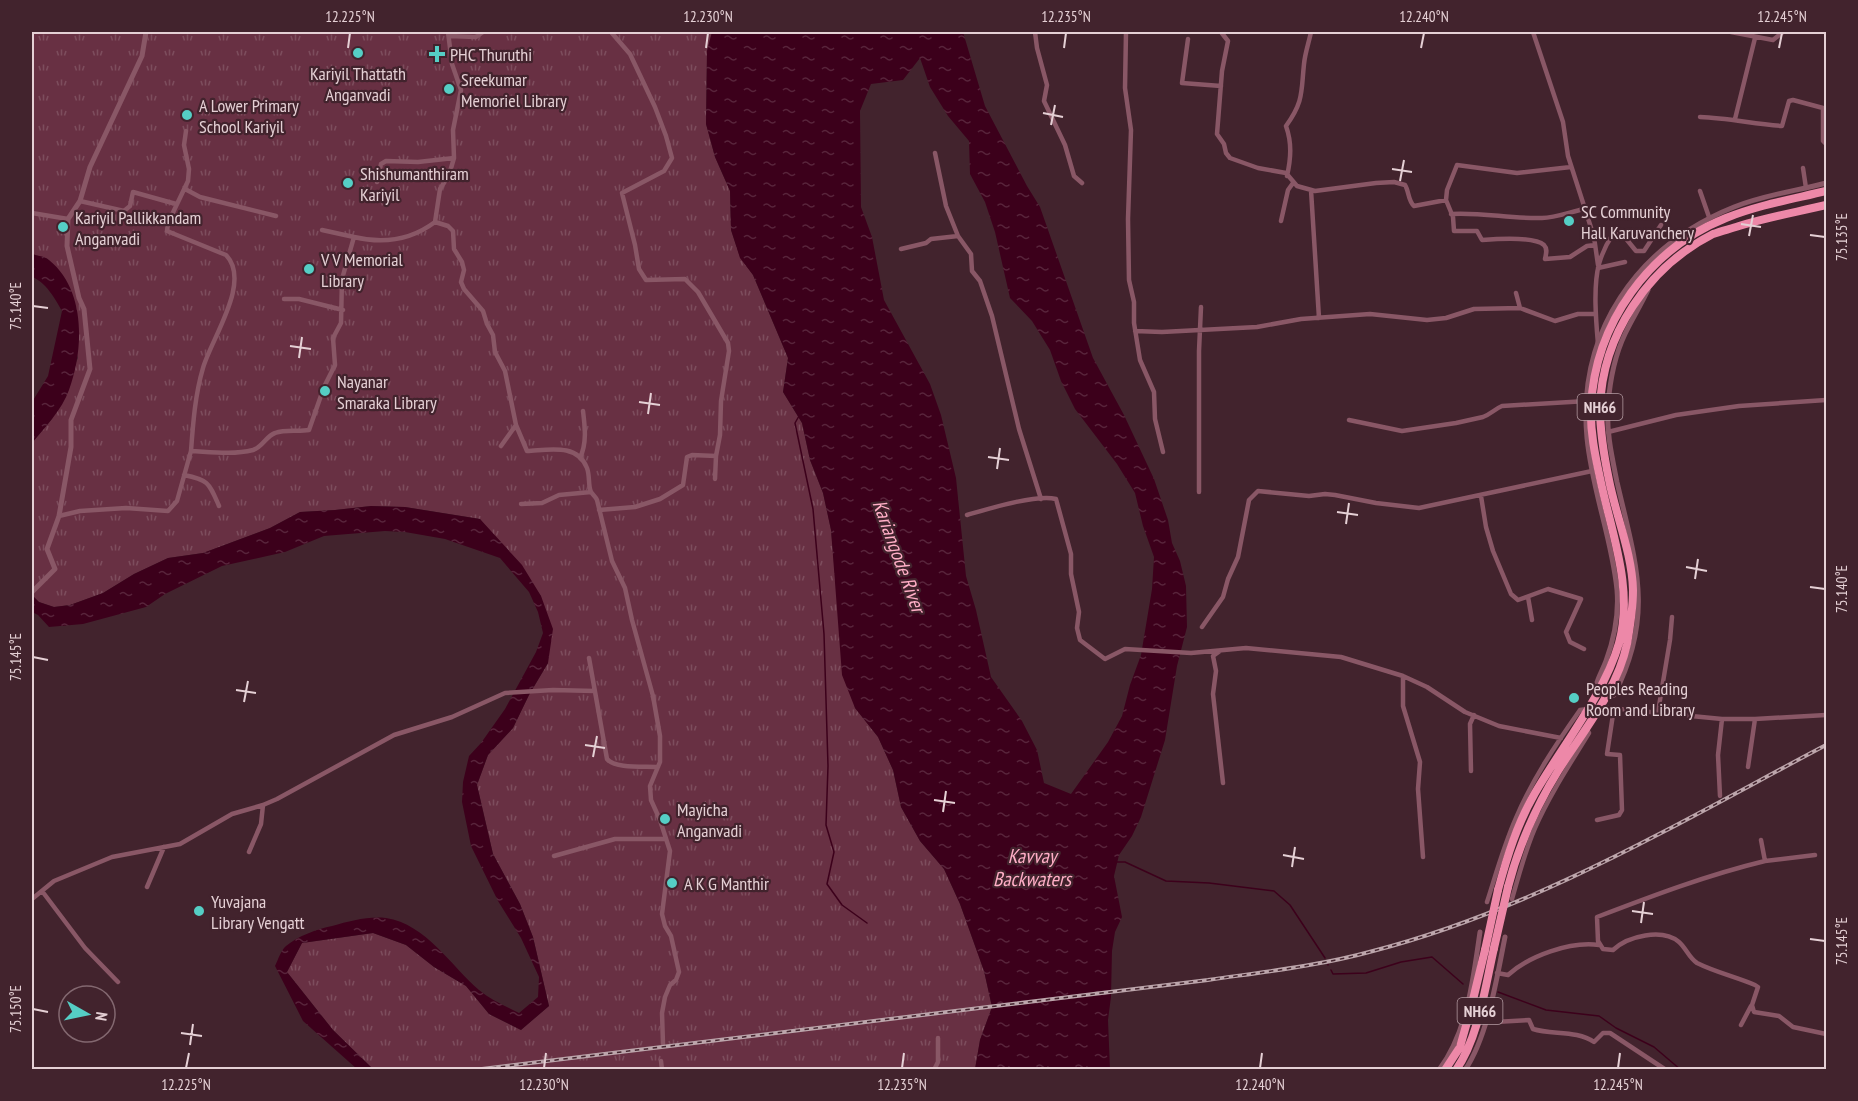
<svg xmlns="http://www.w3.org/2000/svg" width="1858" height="1101" viewBox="0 0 1858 1101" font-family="'PT Sans Narrow',sans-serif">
<defs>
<pattern id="grass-tufts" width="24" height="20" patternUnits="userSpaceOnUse" patternTransform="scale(1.5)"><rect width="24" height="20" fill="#683043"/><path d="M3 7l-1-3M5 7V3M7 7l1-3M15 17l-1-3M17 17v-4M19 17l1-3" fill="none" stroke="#7d4d5d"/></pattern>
<pattern id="water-ripples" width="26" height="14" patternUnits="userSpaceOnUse" patternTransform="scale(1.5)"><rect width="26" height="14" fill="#3c001b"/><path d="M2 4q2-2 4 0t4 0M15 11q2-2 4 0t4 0" fill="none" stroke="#58243b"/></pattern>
</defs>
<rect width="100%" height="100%" fill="#42232d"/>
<path fill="url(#grass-tufts)" d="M32,32H712L707,51L706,124L715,157L730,191L731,230L740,257L753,275L788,358L783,392L802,423L810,460L823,493L831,530L841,640L855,708L878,737L893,770L901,807L920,841L944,869L960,904L984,971L992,1007L980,1040L975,1069H373L333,1030L287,972L302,943L373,933L406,945L434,967L466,986L489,1014L521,1030L549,1006L533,937L520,904L493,854L477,785L488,755L513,728L529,695L548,663L541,596L480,519L405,507L371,506L335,510L300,512L270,528L203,553L168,558L134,574L103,593L70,605L54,607L39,602L32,595V443L52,419L78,358L48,259L32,254Z"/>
<path fill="url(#water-ripples)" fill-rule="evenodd" d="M712,32H963L985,106L1027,186L1040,207L1093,358L1124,415L1154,479L1168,520L1172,543L1180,561L1186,586L1187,627L1177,666L1165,740L1141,817L1132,836L1119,855L1114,876L1122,917L1115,932L1112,951L1111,997L1108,1020L1110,1069H975L980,1040L992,1007L984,971L960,904L944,869L920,841L901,807L893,770L878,737L855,708L842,675L831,530L823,493L810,460L802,423L783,392L788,358L753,275L740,258L731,230L730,191L715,157L706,124L707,51ZM920,58L930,87L948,116L969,141L970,174L985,202L995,232L1010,298L1032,321L1050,350L1061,381L1075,409L1117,464L1135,493L1143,526L1154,557L1152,589L1141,655L1130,685L1122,716L1108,742L1071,794L1044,783L1037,750L1022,721L991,677L976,610L966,576L956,478L941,415L930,384L884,300L872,237L861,207L860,111L871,84L903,80Z
M32,254C37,256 45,256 49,260C86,290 84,349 69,390C62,410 45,427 32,443V402L48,376L62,311C55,299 46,282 32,277Z
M371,506L405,507L480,519L522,565L541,596L553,629L548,663L529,695L513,728L488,755L477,785L493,854L520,904L533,937L549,1006L521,1030L489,1014L466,986L434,967L406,945L373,933L302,943L287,972L333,1030L373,1069H357L303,1021L275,966C278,960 281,950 286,946C298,936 317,929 332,926C350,921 368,916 386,918C426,924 451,966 479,990C491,1000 505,1006 519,1013L538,997L539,977L521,938L498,901L471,846L462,802L463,782L469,756L481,743L505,709L536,652L543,633L538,612L529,592L500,558L445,539L405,532L385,531L324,536L285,552L222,566L165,594L146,607L83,624L49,627L38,615L32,612V595L39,602L54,607L70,605L103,593L134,574L168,558L203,553L270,528L300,512L335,510Z"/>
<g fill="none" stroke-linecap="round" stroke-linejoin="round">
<path stroke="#3c001b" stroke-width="1.5" d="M799,416L795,423L813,509L824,634L828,766L826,825L834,852L827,884L842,905L867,923
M1115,862H1125L1166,881L1209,883L1274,891L1290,905L1325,958
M1328,964V965
M1331,970L1333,974L1366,973L1401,962L1432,957L1463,984
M1498,992L1546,1010L1599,1016L1616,1028L1654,1047L1681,1070"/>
<path stroke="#895766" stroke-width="4.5" d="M1035,32L1037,48L1047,85L1044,101L1065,145L1074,176L1082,183
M1126,32L1125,88L1131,130L1128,219L1129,280L1134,302V323L1140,360L1154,392L1155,419L1163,452
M1221,32L1228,41L1222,71L1217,134L1224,144L1226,153L1230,158L1258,168L1286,173L1297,186L1315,191L1376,183L1394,182L1405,185C1409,191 1408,201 1414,206L1446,200L1453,217L1454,231H1477L1482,240C1495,239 1534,236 1544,245C1548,249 1546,254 1545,259L1570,257L1587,246L1595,245
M1533,32L1563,122L1568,156L1594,237L1598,265
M1731,32L1773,40L1783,32
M449,36L476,37L483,32
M1188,39L1182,83L1221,86
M1700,117C1728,118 1754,124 1782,126L1789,101L1793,100L1823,108V141L1826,144
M1735,119L1755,38
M186,131L184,145L189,169L188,181L168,223L167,231L226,255C252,282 211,339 203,368C195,395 193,424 191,451
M935,153L946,206L958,236
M1803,168L1806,188
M1287,176C1291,158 1292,143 1286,126C1304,101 1301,92 1304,64C1305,53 1309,42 1311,32
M377,182L381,164L386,161L418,162L454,158
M185,189L200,197L276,216
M1311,190L1319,318
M1700,191L1709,217
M1446,200L1447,190L1457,165L1517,173L1571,167
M80,201L124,211L130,206L133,192L176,204
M32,213L68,219
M1451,214C1481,212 1511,219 1542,218C1555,218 1570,212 1584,209
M1281,221L1288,190L1293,183
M435,222L448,226L453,231L454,249L462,262L464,270L461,282L464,289L483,311L487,324L493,335L495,352L505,371L516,425L527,451C549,450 577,443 587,468C590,476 588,486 591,492C593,495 596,497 597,500L612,561L625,588L632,620L653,696L660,736V762L650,786L651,800L660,820L670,851L662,914L665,926L671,936L679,972L676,980L670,985L665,997L662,1013L663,1044
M322,230L354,237
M901,249L926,243L931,239L958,236L971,254L972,271L980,281L992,316L1019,429L1041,499
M1598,268L1625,262
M1516,293L1520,308
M284,299H299L343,310
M1135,331L1162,332L1257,327L1301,319L1370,314L1427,320L1446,318L1474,309L1520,308L1555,321L1578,314H1595
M1598,344C1596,321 1593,286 1599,264C1602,253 1607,243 1613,234L1623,235L1636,251H1644L1661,225
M1349,420L1402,431L1456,423L1483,417C1491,414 1495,409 1502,406L1587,401
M1608,432L1676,415L1739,406L1826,400
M501,446L516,425
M580,458C587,443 585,427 583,411
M184,475C209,480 209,483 219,506
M715,479L716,456
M1199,492V351L1201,307
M1481,496L1486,527L1493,551L1511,594L1518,600L1548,589L1581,599L1566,632L1570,642L1584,649
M521,504L542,503L559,495L591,492
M599,510L635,507L660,499L683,485L687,457L692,455L716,456L720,435L721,401L729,351L728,343L698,292L685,279L646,280L639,269L635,245L622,193L664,171L672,158L666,136L655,107L630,54L611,32
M967,515C988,509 1036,494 1056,499L1071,554V574L1079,612L1077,628L1080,640L1105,659L1125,649L1191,653L1246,648L1341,657L1403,676L1427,687L1465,712L1499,726L1561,738
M59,516L80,511L126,508L168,511L177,501L191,451C211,452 233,455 253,450C263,447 266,436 275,433C286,429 298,432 309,430L324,387L335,365L333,338L341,323L342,279L354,237C383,244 411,240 435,222L440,189L449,175L454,158L453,130L461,90L452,64L448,32
M1528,597L1532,620
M1202,627L1223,597L1228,579L1238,557L1249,500L1258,491L1309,496L1325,494L1335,495L1376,503L1419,508L1592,471
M1220,651L1213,656L1216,671L1213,694L1223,783
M589,658L607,759C615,769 645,766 658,767
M1403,676V706L1420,762L1418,789L1423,857
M1599,707L1722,719H1755L1826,715
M1658,712L1670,640L1672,617
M1748,767L1755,719
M1471,771L1470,724L1474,715
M1720,796L1718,755L1722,719
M1597,820L1619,815L1622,810L1620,755L1607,754L1614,708
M1761,840L1765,861C1707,875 1652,896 1597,917L1598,941L1603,949L1613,950C1628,936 1662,928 1679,942C1686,948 1689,958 1697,963C1715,972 1736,977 1755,985L1758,987L1752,1005L1754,1012L1779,1016L1793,1027L1826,1034
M249,852L261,824L263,805L277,799L394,735L452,717L505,693L553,690L595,691
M554,856L615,839H666
M1765,861L1815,855
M147,887L164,847
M42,891L85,948L118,982
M32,899L54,881L112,857L180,844L232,814L263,805
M1512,899C1519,875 1525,851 1535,828C1550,794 1570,764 1589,733L1586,728
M1487,902C1496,874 1504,845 1516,818C1532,780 1556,744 1580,710L1587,709
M1497,973L1508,975C1529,956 1570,941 1599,945
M1487,1019L1495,1022L1529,1020L1533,1029C1552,1035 1577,1030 1594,1042L1603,1033H1610L1666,1070
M1741,1025L1751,1006
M661,1061L662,1070
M934,1070L938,1062V1038"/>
<path stroke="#895766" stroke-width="5" d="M32,592L55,569L47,549L59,516L71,447V420L90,369L84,309L79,298L67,246L68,219L80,201L90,167L142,56L146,32
M1595,695C1595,682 1601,674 1606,661C1614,639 1619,614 1617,590C1612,539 1592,490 1587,438C1577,332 1637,246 1734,207C1763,195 1796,191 1826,183
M1605,699L1614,695C1655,615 1636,564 1617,482C1612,457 1606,431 1608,405C1610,380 1614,357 1625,334C1632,319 1641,305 1648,290
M1439,1070C1468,1031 1473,979 1480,932
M1465,1070C1488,1036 1497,977 1505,937"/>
<path stroke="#ed88a8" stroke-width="8" d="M1508,887C1519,845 1535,808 1558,771C1583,731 1617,691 1627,644C1630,627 1633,608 1633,590C1632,553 1616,516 1609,480C1604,456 1600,432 1600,408C1602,335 1648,267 1713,234C1721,231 1730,229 1739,226C1768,217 1797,212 1826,205
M1498,890C1507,857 1517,824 1535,793C1561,748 1605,693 1619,643C1634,588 1611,532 1600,478C1595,455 1590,431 1591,407C1595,323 1649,249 1726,218C1758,205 1793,199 1826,191
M1445,1070L1460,1047L1471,1008L1485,950
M1456,1070C1479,1037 1485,987 1494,948"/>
<g stroke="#bca5ab" stroke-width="4">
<path id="rail" d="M474,1070L1208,980C1263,972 1319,966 1373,951C1535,909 1680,822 1826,745"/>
</g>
<use href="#rail" stroke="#42232d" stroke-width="1.5" stroke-dasharray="4.5" stroke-linecap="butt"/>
<path stroke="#ed88a8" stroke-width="8" d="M1494,948L1508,887
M1485,950L1498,890"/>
</g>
<path fill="none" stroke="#e5d0d5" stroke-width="2" d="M348,48L350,33M706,48L708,33M1064,48L1066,33M1421,48L1424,33M1779,48L1782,33M1043,113L1063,117M1051,125L1055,105M1392,169L1412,172M1400,181L1404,160M1741,224L1761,227M1810,235L1825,237M1749,236L1753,215M33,306L48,308M290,346L311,349M299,358L302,337M639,402L660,405M648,414L651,393M988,457L1009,460M997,469L1000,448M1337,512L1358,515M1346,524L1349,503M1686,567L1707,571M1695,579L1698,559M1810,587L1825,589M33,657L48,660M236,690L256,693M244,702L248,681M585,745L605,748M593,757L597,736M934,800L955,803M943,812L946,791M1283,855L1304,859M1292,867L1295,847M1632,911L1653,914M1641,923L1644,902M1810,939L1825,941M33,1009L48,1012M181,1033L202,1036M190,1045L193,1024M186,1068L189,1053M544,1068L546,1053M902,1068L904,1053M1260,1068L1262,1053M1618,1068L1620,1053"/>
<g fill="#55cec5" stroke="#42232d" stroke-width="2">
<circle cx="358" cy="53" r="6"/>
<path d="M434 45h6v6h6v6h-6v6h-6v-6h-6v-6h6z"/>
<circle cx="449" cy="89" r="6"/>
<circle cx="187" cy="115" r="6"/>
<circle cx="348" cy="183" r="6"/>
<circle cx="1569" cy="221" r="6"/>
<circle cx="63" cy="227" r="6"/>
<circle cx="309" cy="269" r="6"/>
<circle cx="325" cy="391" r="6"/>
<circle cx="1574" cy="698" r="6"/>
<circle cx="665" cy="819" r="6"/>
<circle cx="672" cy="883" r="6"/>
<circle cx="199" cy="911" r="6"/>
</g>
<g text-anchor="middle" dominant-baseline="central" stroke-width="4.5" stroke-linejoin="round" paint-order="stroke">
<g fill="#42232d" stroke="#b49ca3" stroke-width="1.5">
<rect x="1577.5" y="394" width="45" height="26" rx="4.5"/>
<rect x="1457.5" y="998" width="45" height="26" rx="4.5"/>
</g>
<g font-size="16" font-weight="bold" fill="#e5d0d5">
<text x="1600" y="407">NH66</text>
<text x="1480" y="1011">NH66</text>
</g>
<g font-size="18" fill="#e5d0d5" stroke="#42232d" text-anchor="start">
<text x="450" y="54">PHC Thuruthi</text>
<text x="358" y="73" text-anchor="middle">Kariyil Thattath<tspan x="358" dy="21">Anganvadi</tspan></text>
<text x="461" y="79">Sreekumar<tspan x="461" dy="21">Memoriel Library</tspan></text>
<text x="199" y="105">A Lower Primary<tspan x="199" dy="21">School Kariyil</tspan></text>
<text x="360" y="173">Shishumanthiram<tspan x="360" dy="21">Kariyil</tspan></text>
<text x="1581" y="211">SC Community<tspan x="1581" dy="21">Hall Karuvanchery</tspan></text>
<text x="75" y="217">Kariyil Pallikkandam<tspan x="75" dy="21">Anganvadi</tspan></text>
<text x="321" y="259">V V Memorial<tspan x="321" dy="21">Library</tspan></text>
<text x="337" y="381">Nayanar<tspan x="337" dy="21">Smaraka Library</tspan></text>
<text x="1586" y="688">Peoples Reading<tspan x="1586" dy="21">Room and Library</tspan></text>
<text x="677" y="809">Mayicha<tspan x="677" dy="21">Anganvadi</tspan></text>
<text x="684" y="883">A K G Manthir</text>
<text x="211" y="901">Yuvajana<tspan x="211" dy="21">Library Vengatt</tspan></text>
</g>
<g font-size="20" font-style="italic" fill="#ffaec6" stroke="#42232d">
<text transform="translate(899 556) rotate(70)">Kariangode River</text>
<text x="1032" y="856">Kavvay<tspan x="1032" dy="23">Backwaters</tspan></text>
</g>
</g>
<rect width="1858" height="1101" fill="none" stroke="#42232d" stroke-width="66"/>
<g transform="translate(87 1014) rotate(99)"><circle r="28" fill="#42232d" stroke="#836870" stroke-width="1.5"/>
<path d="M0-4.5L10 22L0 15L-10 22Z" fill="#55cec5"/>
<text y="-9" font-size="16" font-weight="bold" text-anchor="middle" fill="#e5d0d5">N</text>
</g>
<rect x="33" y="33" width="1792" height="1035" fill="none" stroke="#e5d0d5" stroke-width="2"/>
<g font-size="15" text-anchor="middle" fill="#e5d0d5">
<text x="350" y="22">12.225°N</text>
<text x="708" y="22">12.230°N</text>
<text x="1066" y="22">12.235°N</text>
<text x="1424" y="22">12.240°N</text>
<text x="1782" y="22">12.245°N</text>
<text transform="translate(1842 237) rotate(-90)" y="5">75.135°E</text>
<text transform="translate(16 306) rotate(-90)" y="5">75.140°E</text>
<text transform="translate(1842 589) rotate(-90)" y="5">75.140°E</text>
<text transform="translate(16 657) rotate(-90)" y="5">75.145°E</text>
<text transform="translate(1842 941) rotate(-90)" y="5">75.145°E</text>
<text transform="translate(16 1009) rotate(-90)" y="5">75.150°E</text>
<text x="186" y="1090">12.225°N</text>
<text x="544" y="1090">12.230°N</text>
<text x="902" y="1090">12.235°N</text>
<text x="1260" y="1090">12.240°N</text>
<text x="1618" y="1090">12.245°N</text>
</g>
</svg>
